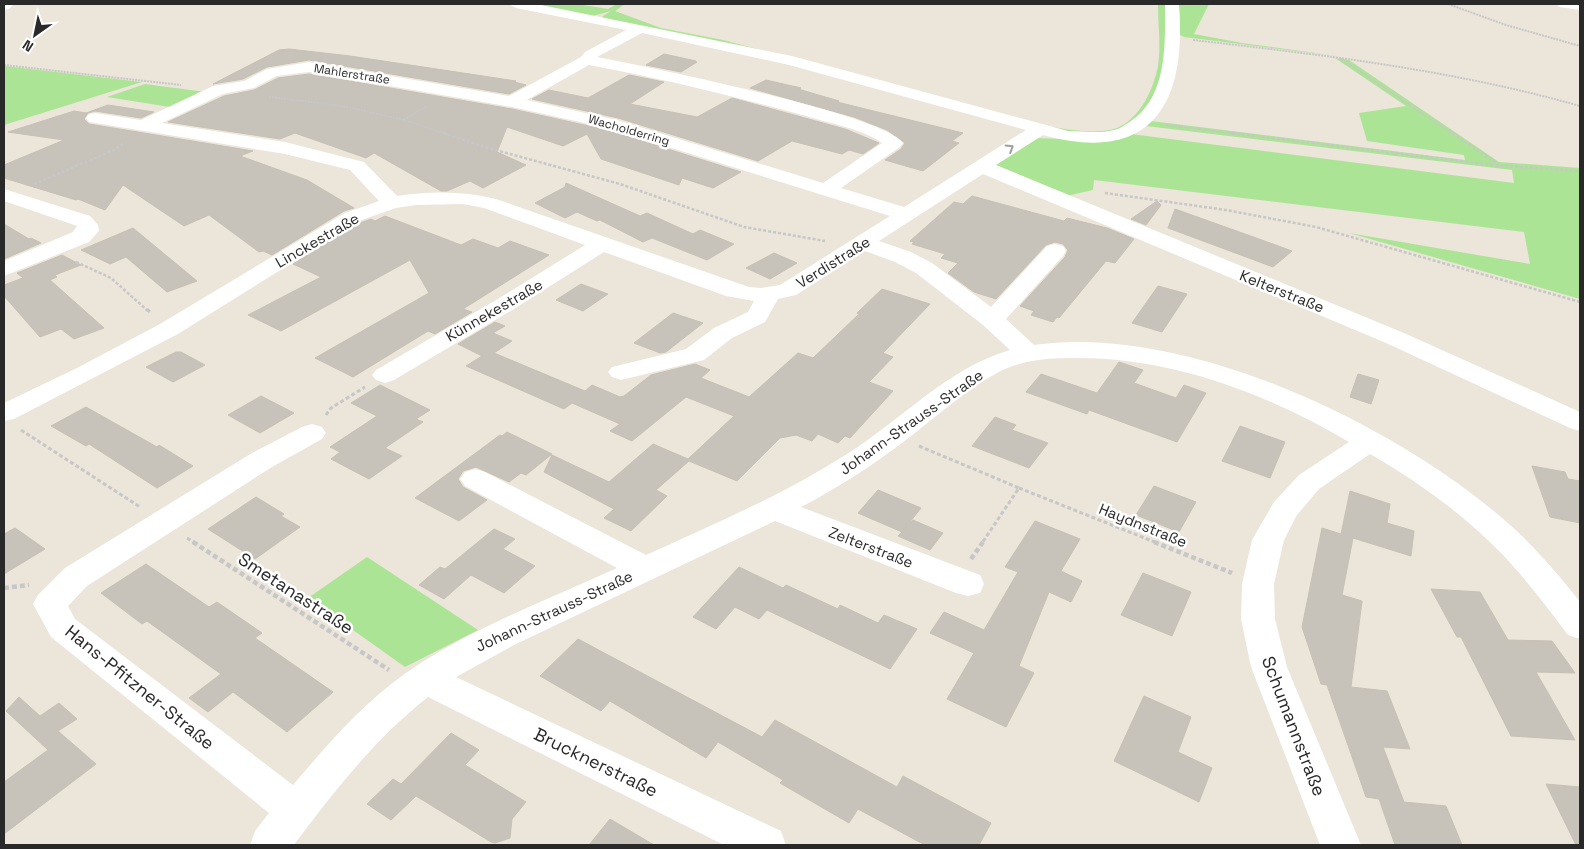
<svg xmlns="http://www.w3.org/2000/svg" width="1584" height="849" viewBox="0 0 1584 849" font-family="'Space Grotesk',sans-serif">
<rect width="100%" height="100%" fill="#ece5da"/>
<path fill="#ace495" d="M525,4H577L608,9L617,4H625L615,11L661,28L723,40L791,58L602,20L603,16L611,11L589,17Z
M1158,4H1167V66L1150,108L1123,129L1107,133H1068L1052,127C1072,130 1096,135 1117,128C1140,119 1154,88 1158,66C1161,46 1158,24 1158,4Z
M1177,4H1209L1194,34L1242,43L1344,57L1184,37L1177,33Z
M1335,58L1349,60L1499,162L1580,168V299L1349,233L1530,264L1524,232L1094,180L1093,190L1071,195H1060L988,166L1034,138L1094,140L1131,134L1514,183L1512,170L1146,126L1151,121L1465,160L1464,155L1367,141L1359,113L1406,106Z
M4,66L142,82L4,125Z
M145,84L206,92L176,108L107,97Z
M367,557L478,630L405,667L308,598Z"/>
<path fill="#c7c2ba" stroke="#c7c1b4" d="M289,49L350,56L516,81L514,82L526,85L509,94L309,60L267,67L243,79L213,84L279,50Z
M664,54L696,61L694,62H697L681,72L646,65Z
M309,74L512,109L607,130L741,172L713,188L682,178L679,185L601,159L587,134L563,146L507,127L497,152L526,165L483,188L470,181L447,191H441L374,153L366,158L295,133L280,139L168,122L224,96L254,90L278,78Z
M629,75L664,82L630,104L697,117L732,98L845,129L879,143L863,154L849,150L842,154L792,141L758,161L618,118L532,99L549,90L588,98Z
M766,80L801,88L798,89L839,101L837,102L963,133L952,141L959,143L923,171L885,160L901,149L905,143L887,130L854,117L750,88Z
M108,105L154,112L141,118L95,111L88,113L84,119L89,124L253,151L240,156L307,180L354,208L344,211L272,255L263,251L259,252L209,215L184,226L123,185L105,210L78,199L76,200L4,178V165L64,140L8,132L74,111L86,113Z
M566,183L640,216L647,213L693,234L700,230L734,244L707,260L652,238L643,242L600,220L597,221L577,212L565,218L535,203L565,187Z
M972,196L1064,221L1067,218L1107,228L1134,239L1115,263L1106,261L1059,318L1057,317L1053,322L1031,315L1034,311L1020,306L1065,257L1068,250L1063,244L1055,242L1046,245L996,299L974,292L948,273L958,263L941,258L945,254L912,244L914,242L910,241L954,202L963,204Z
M1157,201L1161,205L1146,225L1131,219Z
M1175,209L1259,239L1292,251L1273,267L1168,228Z
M385,216L461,245L473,239L498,248L510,241L549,255L463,309L472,312L435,334L428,331L353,377L315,358L429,293L410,260L281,331L248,315L321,277L293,264L360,223L371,219L375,221Z
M4,224L29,239L31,238L41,243L4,259Z
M133,228L197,281L167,292L126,257L110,264L81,250Z
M774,253L797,263L770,279L746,268Z
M62,255L81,265L55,275L57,277L50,280L104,328L74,339L61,329L40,337L4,296V285L23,278L17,273Z
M581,284L608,294L583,311L556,300Z
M1158,286L1187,294L1162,332L1132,323Z
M882,289L930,304L883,353L893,357L869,382L893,391L850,438L845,436L838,443L818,434L812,441L796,435L780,438L737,481L689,461L656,490L667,496L631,531L604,518L614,509L544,472L552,455L609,482L653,444L688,459L734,416L686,397L632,441L610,431L620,424L572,403L564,409L466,366L482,356L458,344L495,322L505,326L493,333L512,341L494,353L585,391L592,385L620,397L624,396L651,375L695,364L710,370L701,378L749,397L798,353L813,358L859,314L857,313Z
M673,313L703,323L666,352L660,353L634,343Z
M176,352H181L205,365L173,382L146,367Z
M1119,362L1143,370L1134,383L1176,398L1184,385L1206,393L1177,442L1089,410L1087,414L1026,392L1041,374L1097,393Z
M1358,374L1379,380L1371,404L1350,397Z
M380,385L430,410L416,419L423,422L385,448L402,456L369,479L331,459L340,452L330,447L377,416L351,403Z
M261,396L294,413L260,433L228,415Z
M86,407L157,447L159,445L193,466L157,488L89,444L86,446L51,426Z
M995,417L1016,425L1012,430L1048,443L1029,468L972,446Z
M1240,426L1285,442L1270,478L1222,461Z
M507,432L552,454L526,475L521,473L509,482L476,467L463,471L458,479L463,487L487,500L459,521L415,498L500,435L502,436Z
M1532,466L1565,472L1568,479L1580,481V523L1550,517Z
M1154,486L1196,502L1179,532L1136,515Z
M878,490L921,508L902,532L858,513Z
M1350,491L1390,504L1387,523L1414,531L1411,556L1353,538L1342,595L1362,601L1351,687L1387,691L1410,749L1383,747L1404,802L1446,806L1462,845H1395L1379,799L1366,797L1327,685L1321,684L1302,627L1322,528L1341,534Z
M256,497L284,514L281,516L300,527L255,559L208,529Z
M913,520L943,533L930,550L898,536Z
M1035,521L1080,539L1061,571L1082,581L1071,602L1049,592L1019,666L1034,673L1006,727L947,699L974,653L930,633L944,612L984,630L1018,572L1005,567Z
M15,528L45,549L4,574V534Z
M494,529L515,539L503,549L535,566L504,593L471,575L444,599L419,585L440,567L445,569Z
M146,564L209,607L217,602L262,633L255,638L333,692L287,732L233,692L208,712L189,698L221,674L147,621L142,624L101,593Z
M739,567L783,588L786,585L838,609L840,605L878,623L884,615L917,629L890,669L767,610L759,619L735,607L716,629L693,617Z
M1143,573L1191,592L1172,636L1121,615Z
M1431,589L1480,592L1508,640L1552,641L1575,673L1536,672L1575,740L1511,736L1461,637H1457Z
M578,639L762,737L775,720L897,787L903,776L991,823L979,845H925L858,809L849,823L780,783L783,780L718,742L706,758L610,701L601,711L540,676Z
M1144,696L1191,717L1178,752L1212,768L1199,802L1114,761Z
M19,697L40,716L59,703L77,719L58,731L96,764L4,834V782L48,750L6,711Z
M451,733L479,750L465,765L526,802L512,819L510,838L495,843L491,842L416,796L391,820L367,804L393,779L401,784Z
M1546,784L1580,787V845H1576Z
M610,819L654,845H589Z"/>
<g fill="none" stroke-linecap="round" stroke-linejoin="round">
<path stroke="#c7c7c7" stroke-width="2" stroke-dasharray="2 1" stroke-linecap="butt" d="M1448,4L1506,25L1580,46
M1193,40C1324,55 1453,70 1580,106
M1340,58L1453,134
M4,65L181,85
M269,97L343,106L404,120L447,134
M404,120L427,106
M1166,125L1242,134"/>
<path stroke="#c7c7c7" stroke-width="2.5" stroke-dasharray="3 2" stroke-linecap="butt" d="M443,133L488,148L620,184L744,227L825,241
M1232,133L1501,166L1580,171
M1452,133L1499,165
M34,184L114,150L126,142
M1105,193L1226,210L1316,227L1580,302
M76,262L111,278L148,311"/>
<path stroke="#c7c7c7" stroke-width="3" stroke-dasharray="4 2.5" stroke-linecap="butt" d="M147,309L151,313
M326,415L331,408L365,387
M21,430L140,507
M919,446L1019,488L982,543
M1019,488L1157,543
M187,538L195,543"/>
<path stroke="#c7c7c7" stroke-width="4.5" stroke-dasharray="5 3" stroke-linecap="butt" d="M193,542L389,670
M1154,542L1232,573
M971,559L983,542
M4,588L29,585"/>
<path fill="#fff" fill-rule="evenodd" d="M4,4H14L9,9L4,10Z
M509,4H536L792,56L1068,131C1082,131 1099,134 1114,130C1120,129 1125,125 1131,121C1168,96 1165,44 1165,4H1179C1187,104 1152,165 1043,135L996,165L1404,333L1580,412V431L1570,428L1386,343L983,174L879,241L911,252L932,263L991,307L1047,246L1055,244L1063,246L1066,251L1063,256L1006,319L1034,345C1186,323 1397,425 1509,524C1535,547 1558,574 1580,602V639L1568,635C1547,607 1525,578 1501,553C1463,514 1417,481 1370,454L1319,489L1297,515L1284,540L1274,584L1275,619L1287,667L1361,845H1320L1251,667L1241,619L1242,584L1252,540L1274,502L1299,475L1349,442C1267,394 1174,358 1078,358C1049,358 1023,359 997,373C964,391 936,417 906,440C873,465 838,488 801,507L980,575L984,584L980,593L968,596L956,593L775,521L514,645L456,677L781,831L786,845H724L428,697C376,738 333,792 294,845H250L255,831L269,813L51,637L33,604L38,595L65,568L252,453L302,427L312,424L322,427L326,433L322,439L272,467L87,586L68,606L75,619L293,785C327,745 363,703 406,673C469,629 547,600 617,568L465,486L460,479L465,472L475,469L485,472L646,555C714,524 783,495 847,454C901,420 948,368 1010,350L983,325L916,273L895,262L865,251L796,295L778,299L765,322L732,338L704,360L621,380L612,377L608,372L612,367L686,349L714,328L748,312L754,301L726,296L604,252L514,309L394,380L385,383L376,380L372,375L376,370L498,299L585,245L484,208L463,204L416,205L396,208L359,221L178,334L14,419L4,421V403L77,368L160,324L345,213L379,201L350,170L285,154L95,123L89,122L86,118L89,114L95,113L141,120L213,86L244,81L267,69L309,62L509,96L581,57L585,52L626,30L516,8ZM642,33L789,65L1026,130L904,207L841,188L900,147L903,143C883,114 643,66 597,57ZM589,65C663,79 734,96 806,116C831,124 860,128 882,143L823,183L617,120L527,100ZM309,72L512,107L607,128L890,216L780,285L761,288L749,287L496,199C463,191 430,191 397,196L364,162L285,142L162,123L223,94L254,88L277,76Z
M1557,4H1580V10L1559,7Z
M4,189L90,216L98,225L99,231L89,242L4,276V261L73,232L77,226L4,201Z"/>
</g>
<defs><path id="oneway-chevron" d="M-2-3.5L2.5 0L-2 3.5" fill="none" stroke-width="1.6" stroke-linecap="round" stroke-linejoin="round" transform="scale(1.25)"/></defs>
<use stroke="#9f9f9f" href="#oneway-chevron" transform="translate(1010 148) rotate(-32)"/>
<g text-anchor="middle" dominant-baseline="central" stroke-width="5" stroke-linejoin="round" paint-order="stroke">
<g font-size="12" fill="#292929" stroke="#fff">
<text transform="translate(352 74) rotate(9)">Mahlerstraße</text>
<text transform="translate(629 130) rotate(16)">Wacholderring</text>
</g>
<g font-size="15" fill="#292929" stroke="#fff">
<text transform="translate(317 240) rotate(-30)">Linckestraße</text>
<text transform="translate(833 262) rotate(-32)">Verdistraße</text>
<text transform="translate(1282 291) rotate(22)">Kelterstraße</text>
<text transform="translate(494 310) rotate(-30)">Künnekestraße</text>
<text transform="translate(911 422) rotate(-35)">Johann-Strauss-Straße</text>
<text transform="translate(1143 525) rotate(22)">Haydnstraße</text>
<text transform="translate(871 547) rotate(21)">Zelterstraße</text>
<text transform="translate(554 611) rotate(-25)">Johann-Strauss-Straße</text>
</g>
<g font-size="18" fill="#292929" stroke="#fff">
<text transform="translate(296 593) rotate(33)">Smetanastraße</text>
<text transform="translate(140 687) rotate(39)">Hans-Pfitzner-Straße</text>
<text transform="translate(1294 726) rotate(69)">Schumannstraße</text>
<text transform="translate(596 762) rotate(26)">Brucknerstraße</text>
</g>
</g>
<rect width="1584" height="849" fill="none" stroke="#292929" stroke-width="10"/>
<g transform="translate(35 35) rotate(213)" stroke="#ffffff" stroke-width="4" paint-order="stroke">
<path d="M0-4L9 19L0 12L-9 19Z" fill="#292929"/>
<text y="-8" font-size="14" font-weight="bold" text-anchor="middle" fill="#292929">N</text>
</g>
</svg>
